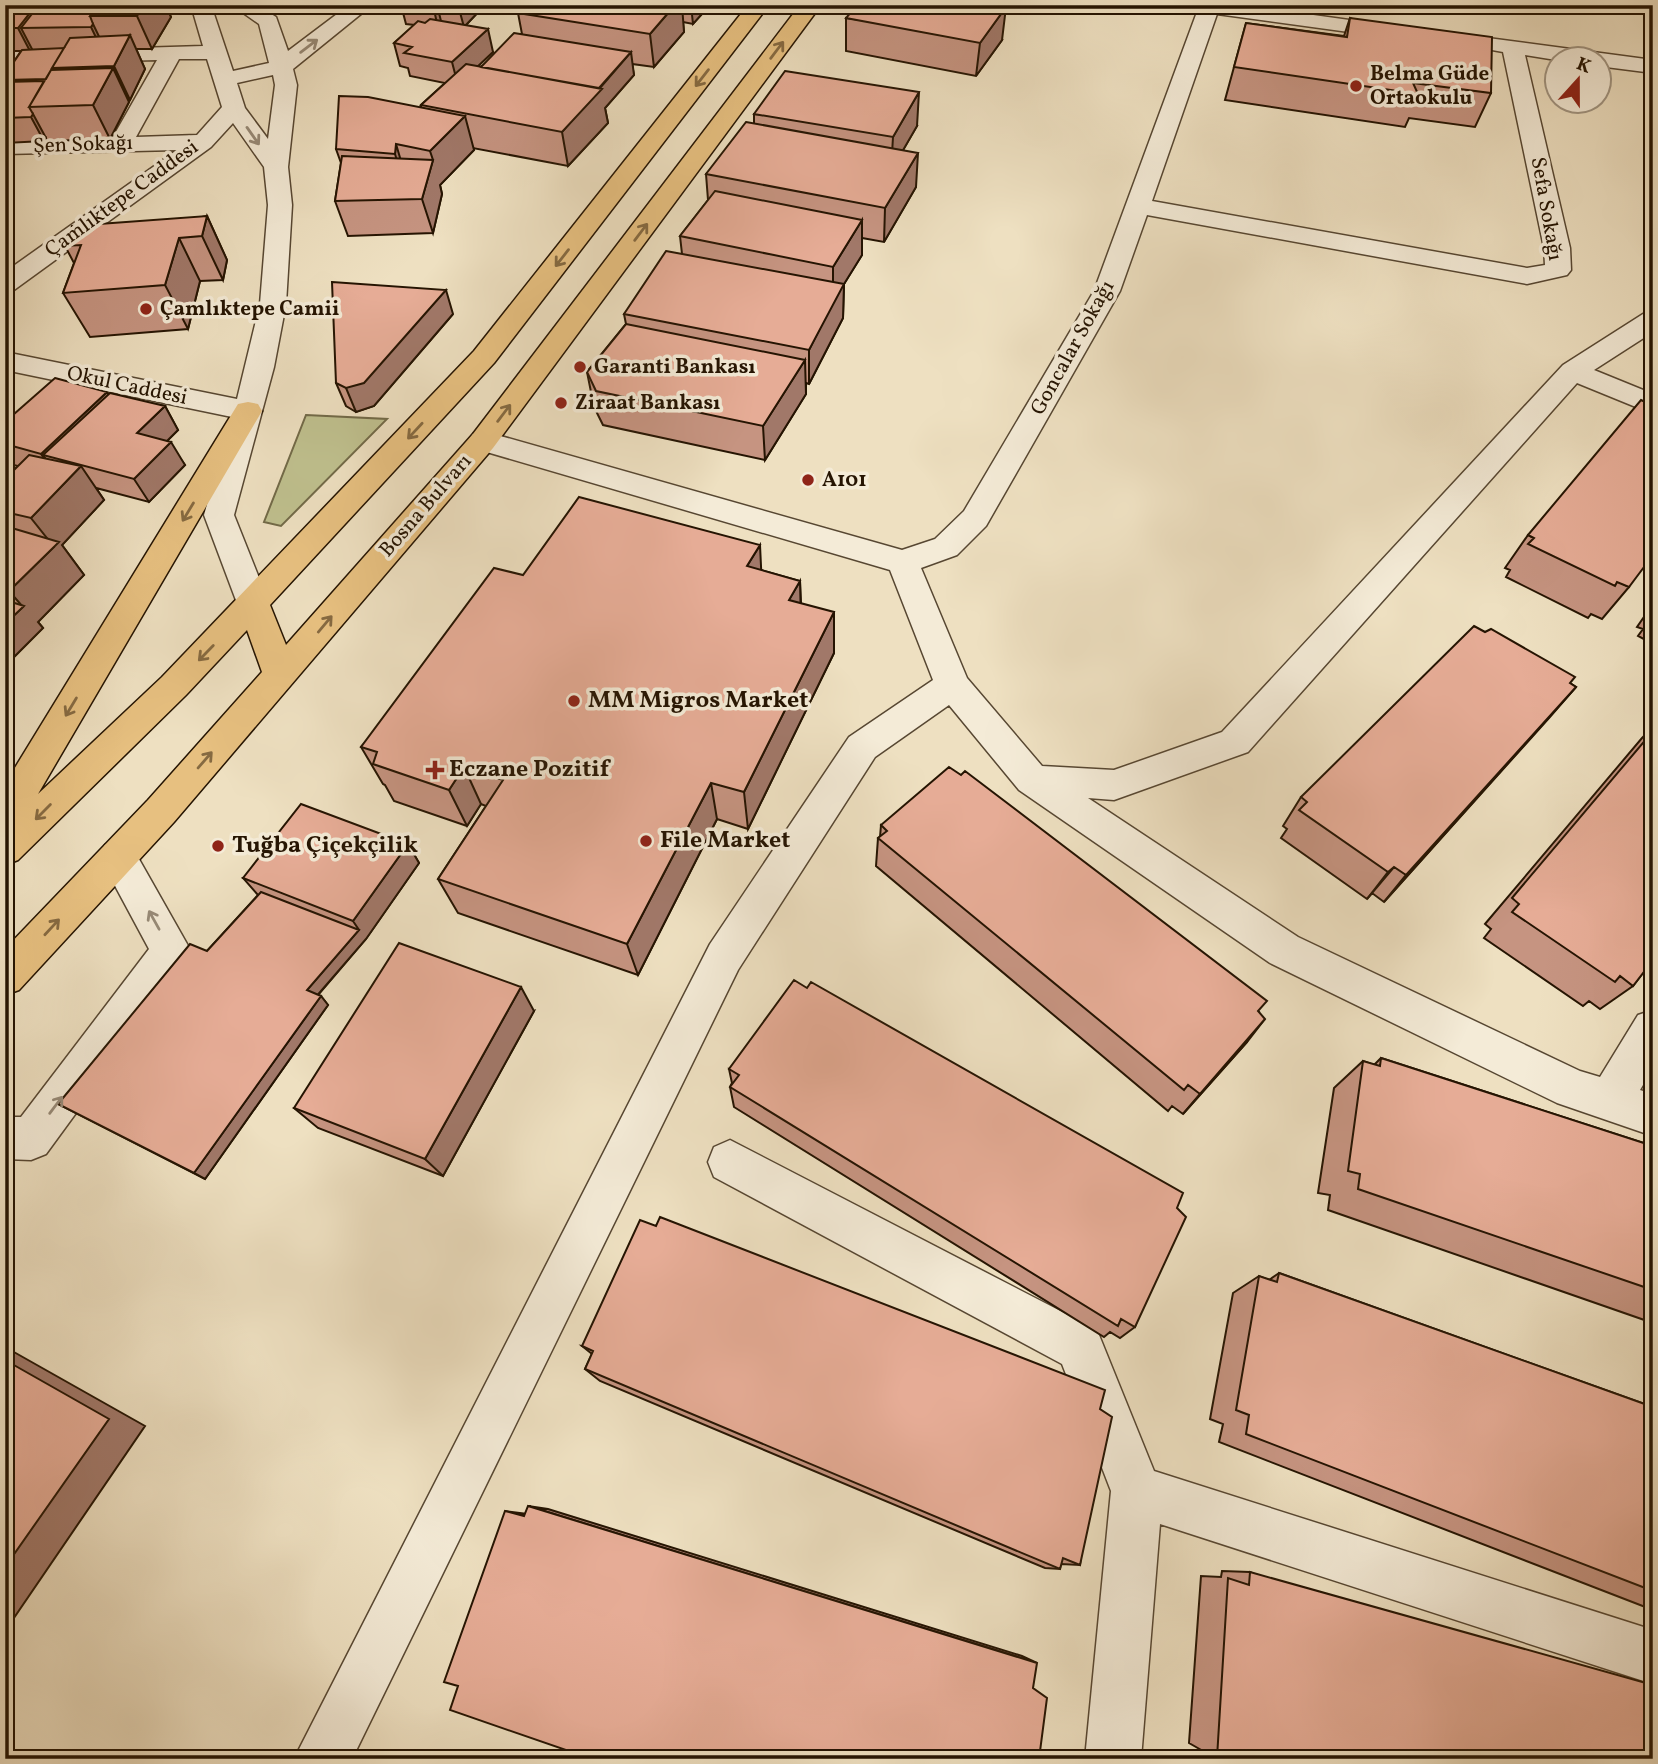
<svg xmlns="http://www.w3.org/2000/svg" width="1658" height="1764" viewBox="0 0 1658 1764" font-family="Vollkorn,serif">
<rect width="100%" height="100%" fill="#eee0c1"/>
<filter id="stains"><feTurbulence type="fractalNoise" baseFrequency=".00286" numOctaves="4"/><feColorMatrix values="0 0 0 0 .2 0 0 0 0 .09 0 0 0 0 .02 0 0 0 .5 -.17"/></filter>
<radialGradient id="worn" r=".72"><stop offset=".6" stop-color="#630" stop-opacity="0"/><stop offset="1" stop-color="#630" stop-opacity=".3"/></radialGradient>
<path fill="#bfc08e" stroke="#726a48" stroke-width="2" d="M306,415L387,419L281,526L264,522Z"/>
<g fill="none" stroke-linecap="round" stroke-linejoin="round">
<g stroke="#574732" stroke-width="3">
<path id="minor" d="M191,5H211L233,71L269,63L259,24L232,5H257L276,17L288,51L349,5H372L293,69L297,85L288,167L292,205L286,304L274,367L234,515L269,603L265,611L253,615L241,611L237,603L204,515L232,417L5,370V352L237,399L260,304L268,205L264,167L233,123L211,147L14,290L5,292V272L177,150L5,154V140L113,137L157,60L5,64V52L203,46ZM179,59H207L222,107L197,135L136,137ZM273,75L275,85L268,139L245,108L237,83Z
M1184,5H1241L1400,27L1407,29L1410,33L1407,37L1400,39L1217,14L1152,201L1527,268L1545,265L1544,248L1503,52L1481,48L1477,44L1481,40L1488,38L1653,60V73L1598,66V60H1556L1525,55L1570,248L1571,270L1567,275L1527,284L1147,215L1120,291L986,526L957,555L921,568L967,678L1042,766L1114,770L1222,732L1563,365L1643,314L1653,312V332L1594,370L1653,394V414L1577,383L1248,752L1114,800L1088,798L1298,937L1580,1071L1600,1077L1638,1015L1653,1010V1068L1640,1090L1653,1094V1136L1557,1103L1270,963L1019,790L949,705L875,757L738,970L352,1759H294L710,944L849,737L933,680L890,570L473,448L468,441L473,434L483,431L902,550L935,539L964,511L1094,291L1197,12L1187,9Z
M118,840L131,845L191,951L185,964L46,1154L31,1160L5,1159V1117H21L149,949L99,856L105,845Z
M730,1140L1097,1330L1154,1471L1653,1630V1684L1160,1524L1141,1759H1085L1111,1491L1062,1364L714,1177L708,1162L714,1147Z"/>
</g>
<g stroke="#251402" stroke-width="3">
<path id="major" d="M748,5H769L494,363L270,605L286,645L473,434L800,5H821L493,448L174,822L19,990L5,995V949L148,800L262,672L247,630L186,695L18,860L5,865V784L238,404L248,402L258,404L262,411L38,794L162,677L474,351Z"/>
</g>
<use href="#minor" fill="#f4ebd7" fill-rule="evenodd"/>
<use href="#major" fill="#e7c080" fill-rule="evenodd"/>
</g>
<path fill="#c69481" stroke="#251402" stroke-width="2" d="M5,5H165L171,17L152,49H136L145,69L130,100H128L129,102L110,139L47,141L46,138L44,141L5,143V66H11L21,51H5Z
M401,5H483V7L466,25L493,52L478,66L481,67L522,34L518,13L526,5H710L693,24L683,22L684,32L654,67L632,64L634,75L605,108L608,123L568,166L473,148L474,150L440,185L442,194L433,233L348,236L335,201L341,163L336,149L421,107V105L445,83L410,76L408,68L400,66L394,43L415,25L406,24Z
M846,18L1002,40L976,76L846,51Z
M1350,18L1491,93L1475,127L1409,118L1405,127L1225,100L1246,23L1344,36Z
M754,114L917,126L903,150L916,187L884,242L862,238V255L844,284L843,318L809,384L806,383V394L765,460L603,425L594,407L587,372L626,324L624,314L682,254L680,236L708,200L706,174L754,123Z
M207,216L227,260L223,280L200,281L188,329L90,337L63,293L74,263L65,246Z
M453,314L374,406L356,412L346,406L336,383Z
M108,395L165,406L178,430L167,441L185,465L149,502L96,488L104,500L62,545L84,575L38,622L43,628L5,666V479L18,466L5,463V422Z
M1528,535L1629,587L1602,619L1591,614L1588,618L1506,577L1510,570L1505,568Z
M761,570L800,581L801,603L834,653L748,829L717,819L638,975L458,913L438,879L486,806L481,804L467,826L394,801L385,785L383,784L361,747L523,575Z
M1653,604V644L1638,636L1643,629L1637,627Z
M1570,683L1576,687L1384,902L1372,893L1367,899L1281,838L1287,829L1283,826L1301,797Z
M1653,727V960L1633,986L1600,1009L1589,1001L1583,1006L1484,938L1491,929L1485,924L1642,738Z
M881,825L1259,1012L1247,1042L1183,1114L1172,1106L1168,1111L876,866L878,838L880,837Z
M408,844L419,863L366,939L318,995L321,996L328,1005L205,1179L58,1104L207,951L258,895L243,878Z
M534,1011L443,1176L318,1128L294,1108Z
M1381,1058L1653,1146V1323L1328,1210L1330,1195L1318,1193L1334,1088L1363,1061L1374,1065Z
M729,1069L1177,1208L1135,1327L1120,1338L1110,1332L1104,1337L734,1107L730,1087L732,1083Z
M1279,1273L1653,1407V1610L1219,1442L1223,1424L1210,1419L1233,1293L1259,1276L1269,1280Z
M582,1346L1100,1409L1080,1565L1061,1564L1060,1569L1045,1568L600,1381L585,1369L592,1354Z
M1222,1571L1250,1572L1653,1759H1203V1751L1189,1743L1201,1576L1221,1577Z"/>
<path fill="#a17869" stroke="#251402" stroke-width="2" d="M36,5H47L21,28L32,49L30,51L18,28Z
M128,5H165L171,17L152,49L137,16Z
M433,5H437L442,25L438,28Z
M458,5H483V7L464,27Z
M675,5H682L684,32L654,67L650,34Z
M691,5H710L693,24Z
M1006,7L1002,40L976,76L980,43Z
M93,24L104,47L102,50L91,27Z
M488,29L493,52L458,85L452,62Z
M130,35L145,69L130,100L114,66Z
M631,52L634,75L605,108L608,123L568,166L562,132Z
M113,68L129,102L110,139L93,105Z
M919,92L917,126L891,171L893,137Z
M33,114L46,138L44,141L31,117Z
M465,116L474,150L440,185L442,194L433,233L422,199L433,160L430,151Z
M396,144L406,178L405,188L395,154Z
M918,153L916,187L884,242L885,208Z
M207,216L227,260L223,280L202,236Z
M862,220V255L844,284L843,318L809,384V350L833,302V267Z
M179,238L200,281L188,329L165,285Z
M446,290L453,314L374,406L356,412L346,388Z
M805,360L806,394L765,460L763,426Z
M107,392L121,416L43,455L58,476L57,477L41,454Z
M165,406L178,430L152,456L137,433Z
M171,442L185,465L149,502L134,479Z
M81,466L104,500L62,545L84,575L38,622L43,628L5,666V624L23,607L9,591L54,547L31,518Z
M760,545L762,587L747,566Z
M800,581L801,622L789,600Z
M834,612V653L748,829L744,792Z
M1576,687L1549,718L1384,902L1406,875Z
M464,767L481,804L467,826L449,790Z
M711,783L717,819L638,975L627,944Z
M408,844L419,863L366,939L315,998L307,990L359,930L353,921Z
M1394,867L1372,893L1367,899L1388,872Z
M521,987L534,1011L443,1176L425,1159Z
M321,996L328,1005L205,1179L194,1173Z
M1265,1019L1247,1042L1183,1114L1200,1094Z
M5,1347L145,1426L5,1631Z
M528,1506L548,1509L1022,1656L1037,1663Z
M505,1511L527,1514L524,1516Z"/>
<path fill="#e6ac96" stroke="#251402" stroke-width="2" d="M5,5H36L18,28H5Z
M39,5H97L90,16L93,24L91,27L21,28Z
M97,5H144L137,16H90Z
M526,5H675L650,34L518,13Z
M857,5H998L1006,7L980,43L846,18Z
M1350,18L1492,37L1491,93L1413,83L1418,94L1234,67L1246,23L1347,37Z
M430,19L488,29L452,62L404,53L412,47L394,43L418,21L425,23Z
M514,33L631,52L599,88L481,67Z
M130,35L114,66L52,68L70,38Z
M64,48L52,68L53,70H51L46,79L5,80V75L22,50Z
M466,64L602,89L562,132L421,105Z
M5,66H11L5,75Z
M113,68L93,105L29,107L51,70Z
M785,71L919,92L893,137L754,114Z
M44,81L29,107L33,114L31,117L5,118V82Z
M339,96L368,97L465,116L430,151L396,144L395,154L336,149Z
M746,122L918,153L885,208L706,174Z
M342,156L433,160L422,199L335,201Z
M715,191L862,220L833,267L680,236Z
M207,216L202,236L179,238L165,285L63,293L81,245L65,246L72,226Z
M666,251L844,284L809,350L624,314Z
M332,282L446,290L364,383L346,388L336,383Z
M626,324L805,360L763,426L596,391L587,372Z
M55,378L107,392L41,454L5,444V422Z
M110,393L165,406L137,433L171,442L134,479L43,455Z
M1641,400L1651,405L1653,404V555L1629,587L1617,582L1615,586L1528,544L1534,538L1528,535Z
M29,455L81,466L31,518L5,512V479Z
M579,497L760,545L747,566L800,581L789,600L834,612L744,792L711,783L627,944L438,879L503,780L464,767L449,790L373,764L377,752L361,747L494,568L523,575Z
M5,526L59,542L9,591L5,589Z
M5,600L24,606L5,624Z
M1474,626L1485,632L1491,629L1575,677L1570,683L1576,687L1406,875L1394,867L1388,872L1299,810L1307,802L1301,797Z
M1653,731V960L1633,986L1620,976L1615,982L1512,912L1519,904L1512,898Z
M949,767L961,775L965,771L1267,1001L1258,1011L1265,1019L1200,1094L1188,1085L1184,1090L878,838L887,831L881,825Z
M301,804L408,844L353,921L243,878Z
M261,892L359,930L307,990L321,996L194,1173L58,1104L190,944L207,951Z
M399,943L521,987L425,1159L294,1108Z
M794,980L807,988L811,982L1183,1193L1177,1208L1186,1217L1135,1327L1121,1319L1118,1326L730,1087L739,1075L729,1069Z
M1381,1058L1653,1146V1290L1358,1189L1360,1174L1348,1171L1363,1061L1380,1066Z
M660,1217L1105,1390L1100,1409L1112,1417L1080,1565L1063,1558L1060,1569L585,1369L593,1351L582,1346L640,1220L656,1226Z
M1279,1273L1653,1407V1591L1246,1434L1249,1415L1236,1410L1259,1276L1277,1282Z
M5,1360L109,1419L5,1567Z
M528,1506L1037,1663L1033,1688L1047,1698L1039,1759H592L450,1710L458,1686L444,1682L505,1511L524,1516Z
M1250,1572L1653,1685V1759L1217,1758L1228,1578L1249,1585Z"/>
<defs><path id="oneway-shaft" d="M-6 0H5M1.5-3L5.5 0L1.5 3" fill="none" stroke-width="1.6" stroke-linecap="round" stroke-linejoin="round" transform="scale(1.75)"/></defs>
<g stroke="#978a77">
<use href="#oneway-shaft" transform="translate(309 46) rotate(-37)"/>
<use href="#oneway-shaft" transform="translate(253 136) rotate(55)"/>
<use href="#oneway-shaft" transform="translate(154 920) rotate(-119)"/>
<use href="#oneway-shaft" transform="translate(56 1105) rotate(-53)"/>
</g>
<g stroke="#866a41">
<use href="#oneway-shaft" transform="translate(777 50) rotate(-53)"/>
<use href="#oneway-shaft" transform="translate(702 78) rotate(128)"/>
<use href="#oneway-shaft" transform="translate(641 232) rotate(-53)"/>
<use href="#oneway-shaft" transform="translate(562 258) rotate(128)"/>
<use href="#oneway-shaft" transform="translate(504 413) rotate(-53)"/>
<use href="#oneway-shaft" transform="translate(415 431) rotate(133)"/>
<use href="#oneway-shaft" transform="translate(188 512) rotate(121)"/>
<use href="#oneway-shaft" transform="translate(325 624) rotate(-50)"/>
<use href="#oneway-shaft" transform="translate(206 653) rotate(134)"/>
<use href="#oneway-shaft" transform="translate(71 707) rotate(121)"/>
<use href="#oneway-shaft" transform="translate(205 760) rotate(-49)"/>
<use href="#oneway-shaft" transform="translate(43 812) rotate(135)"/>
<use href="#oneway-shaft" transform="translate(52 927) rotate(-47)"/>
</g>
<g fill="#8f2418" stroke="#f4ebd7" stroke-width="2.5">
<circle cx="1356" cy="86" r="7"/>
<circle cx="146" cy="309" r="7"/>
<circle cx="580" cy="367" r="7"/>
<circle cx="561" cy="403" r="7"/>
<circle cx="808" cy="480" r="7"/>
<circle cx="574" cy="701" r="7"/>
<path d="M431.5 759.5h7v7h7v7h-7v7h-7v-7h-7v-7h7z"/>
<circle cx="646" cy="841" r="7"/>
<circle cx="218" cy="846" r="7"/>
</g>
<g text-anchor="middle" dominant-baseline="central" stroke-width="7" stroke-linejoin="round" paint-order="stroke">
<g font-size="21" font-weight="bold" fill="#251402" stroke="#f4ebd7" text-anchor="start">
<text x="1370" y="74">Belma Güde<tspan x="1370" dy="24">Ortaokulu</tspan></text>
<text x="160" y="309">Çamlıktepe Camii</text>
<text x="594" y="367">Garanti Bankası</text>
<text x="575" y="403">Ziraat Bankası</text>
<text x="822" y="480">A101</text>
</g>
<g font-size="21" fill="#251402" stroke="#f4ebd7">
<text transform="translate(83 145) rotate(-2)">Şen Sokağı</text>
<text transform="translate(122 199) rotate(-36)">Çamlıktepe Caddesi</text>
<text transform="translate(1546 209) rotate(80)">Sefa Sokağı</text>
<text transform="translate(1073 348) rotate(-61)">Goncalar Sokağı</text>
<text transform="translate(127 386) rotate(12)">Okul Caddesi</text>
<text transform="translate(426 506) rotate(-49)">Bosna Bulvarı</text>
</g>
<g font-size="24" font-weight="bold" fill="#251402" stroke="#f4ebd7" text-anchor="start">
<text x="588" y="701">MM Migros Market</text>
<text x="449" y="770">Eczane Pozitif</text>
<text x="660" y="841">File Market</text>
<text x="232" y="846">Tuğba Çiçekçilik</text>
</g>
</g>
<rect width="1658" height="1764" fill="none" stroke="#eee0c1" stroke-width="28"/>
<rect x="7" y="7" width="1644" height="1750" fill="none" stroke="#251402" stroke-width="3.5"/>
<rect x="14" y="14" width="1630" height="1736" fill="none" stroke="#251402" stroke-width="2"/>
<g transform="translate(1578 80) rotate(21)"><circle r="33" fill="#f4ebd7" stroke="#a19582" stroke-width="2"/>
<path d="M0-5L12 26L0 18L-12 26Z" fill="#8f2418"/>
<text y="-10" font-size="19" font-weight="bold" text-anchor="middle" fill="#251402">K</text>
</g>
<rect width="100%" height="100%" filter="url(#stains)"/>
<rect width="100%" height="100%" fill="url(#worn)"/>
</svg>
